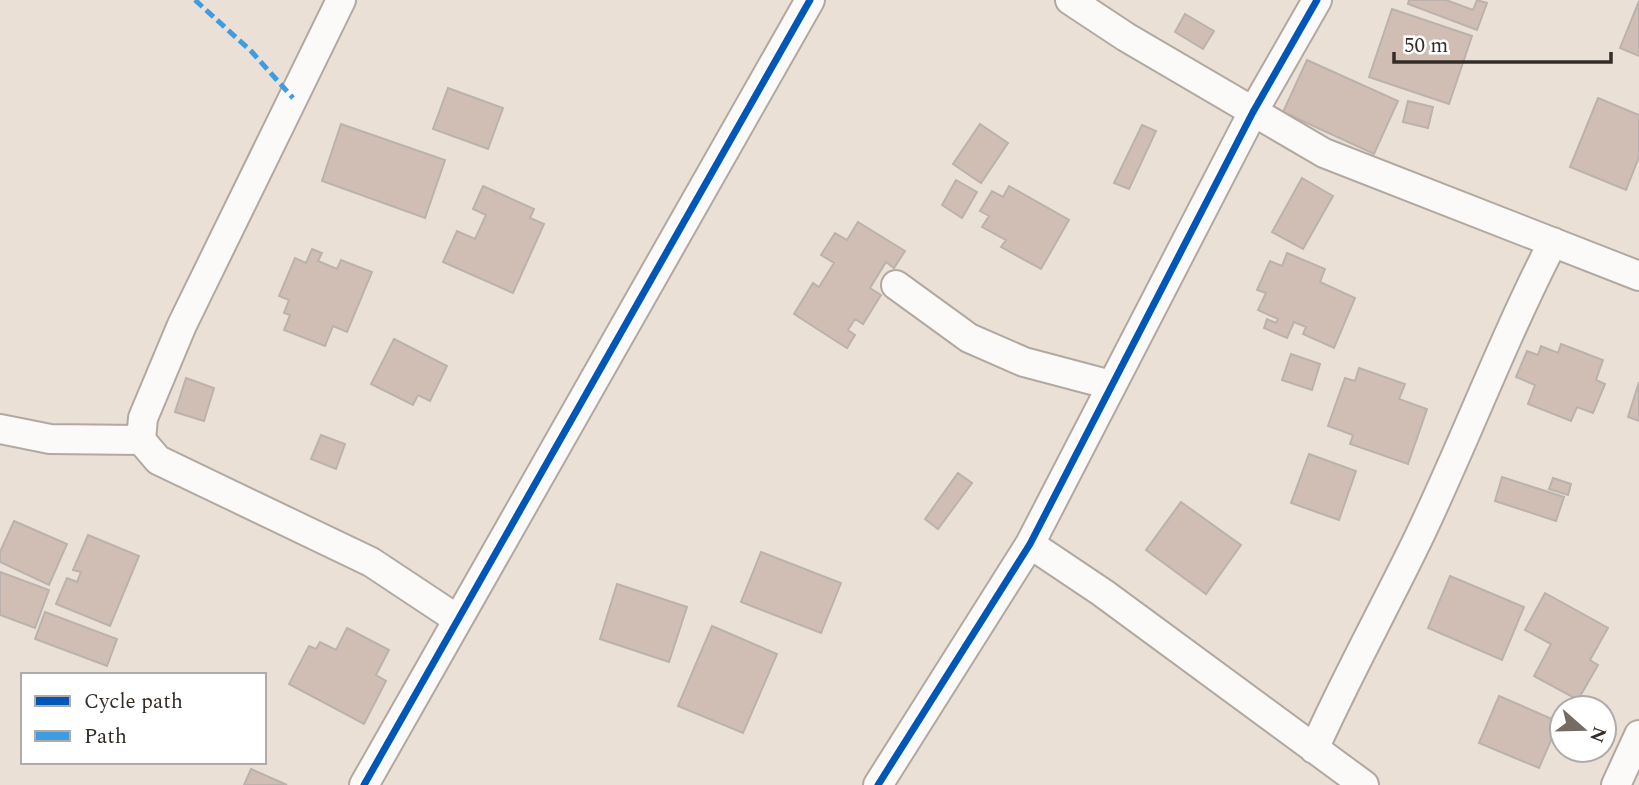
<svg xmlns="http://www.w3.org/2000/svg" width="1639" height="785" viewBox="0 0 1639 785" font-family="Spectral,serif">
<rect width="100%" height="100%" fill="#eae0d6"/>
<path fill="#d0bdb4" stroke="#bbb2ad" stroke-width="2" d="M1409,0H1446L1473,10L1477,0L1487,3L1477,30L1408,4Z
M1639,1V56L1620,48Z
M1392,9L1472,36L1449,104L1369,77Z
M1185,14L1214,31L1203,49L1175,32Z
M1307,60L1398,101L1374,154L1283,112Z
M448,88L503,108L488,149L433,129Z
M1598,98L1639,115V157L1626,190L1570,167Z
M1408,101L1433,107L1428,128L1403,122Z
M341,124L445,160L425,218L322,181Z
M980,124L1008,143L981,183L953,164Z
M1142,125L1156,131L1129,189L1114,183Z
M1302,178L1333,196L1303,249L1272,232Z
M956,180L977,192L962,218L942,205Z
M483,186L534,209L530,218L544,224L513,293L443,262L457,231L475,239L486,215L473,209Z
M1009,186L1069,220L1041,269L1001,247L1006,240L982,227L989,216L980,211L992,191L1003,197Z
M858,222L905,251L894,268L886,262L870,288L881,295L863,324L855,319L848,330L855,335L847,348L794,314L813,283L819,287L834,263L821,255L835,233L847,240Z
M312,249L322,253L318,261L337,269L341,260L372,272L347,332L333,326L325,346L284,330L290,315L284,313L289,300L279,296L295,258L306,263Z
M1287,253L1325,269L1320,282L1355,298L1334,348L1303,334L1306,327L1294,322L1287,338L1264,328L1267,319L1276,323L1278,319L1258,310L1266,293L1257,290L1270,261L1282,266Z
M394,339L447,366L430,401L418,395L413,405L371,384Z
M1561,344L1603,360L1596,380L1605,384L1593,413L1577,407L1571,421L1528,404L1535,385L1516,377L1527,351L1538,355L1541,346L1558,353Z
M1291,354L1320,364L1312,390L1282,380Z
M1359,368L1405,384L1399,399L1427,409L1408,464L1350,444L1353,435L1328,426L1345,378L1355,381Z
M186,378L214,388L204,421L175,412Z
M1639,382V421L1628,417Z
M321,435L345,444L336,469L311,459Z
M1309,454L1356,471L1339,520L1291,503Z
M958,473L972,483L938,529L925,519Z
M1502,477L1564,497L1556,521L1495,501Z
M1553,478L1571,484L1568,495L1549,489Z
M1181,502L1241,545L1206,594L1146,550Z
M14,521L67,544L49,585L0,562V552Z
M88,535L139,556L110,626L56,604L67,578L77,582L81,572L73,570Z
M761,552L841,583L821,633L741,602Z
M0,572L49,590L35,628L0,615Z
M1450,576L1524,607L1502,660L1428,628Z
M617,584L687,607L669,662L600,639Z
M1545,593L1608,628L1590,660L1598,665L1578,700L1534,676L1551,644L1525,630Z
M45,612L117,639L107,666L35,639Z
M712,626L777,654L743,733L678,706Z
M347,628L389,650L376,675L386,681L364,724L289,684L309,646L316,649L320,642L336,650Z
M1499,696L1559,722L1539,768L1479,743Z
M251,769L287,785H244Z"/>
<g fill="none" stroke-linecap="round" stroke-linejoin="round">
<g stroke="#b1a9a1" stroke-width="32">
<path id="street" d="M341,0L182,325L143,418L141,440L158,460L371,562L457,619
M1070,0L1126,37L1324,153L1639,276
M896,285L969,338L1024,362L1111,385
M0,429L50,439L141,440
M1030,544L1103,593L1364,785
M1314,749C1346,678 1384,609 1418,539C1465,441 1503,339 1553,242
M364,785L810,0
M878,785L1030,544L1253,112L1317,0
M1616,785L1639,735"/>
</g>
<use href="#street" stroke="#fcfaf9" stroke-width="28"/>
<path stroke="#3e9de0" stroke-width="5" stroke-dasharray="10 5" stroke-linecap="butt" d="M195,0L251,51L293,98"/>
<g stroke="#fff" stroke-width="11">
<path id="cycleway" d="M364,785L810,0
M878,785L1030,544L1253,112L1317,0"/>
</g>
<use href="#cycleway" stroke="#0057b8" stroke-width="7"/>
</g>
<rect x="21" y="673" width="245" height="91" fill="#ffffff" stroke="#aeaba9" stroke-width="2"/>
<rect x="35" y="696" width="35" height="10" fill="#0057b8" stroke="#aeaba9" stroke-width="2"/>
<text x="84" y="708" font-size="21" fill="#342d27">Cycle path</text>
<rect x="35" y="731" width="35" height="10" fill="#3e9de0" stroke="#aeaba9" stroke-width="2"/>
<text x="84" y="743" font-size="21" fill="#342d27">Path</text>
<g transform="translate(1583 729) rotate(110)"><circle r="33" fill="#ffffff" stroke="#aeaba9" stroke-width="2"/>
<path d="M0-5L12 26L0 18L-12 26Z" fill="#746c64"/>
<text y="-10" font-size="19" font-weight="bold" text-anchor="middle" fill="#342d27">N</text>
</g>
<path d="M1394 52v10h217v-10" fill="none" stroke="#342d27" stroke-width="3.5"/>
<text x="1404" y="52" font-size="21" fill="#342d27" stroke="#ffffff" stroke-width="5" paint-order="stroke">50 m</text>
</svg>
